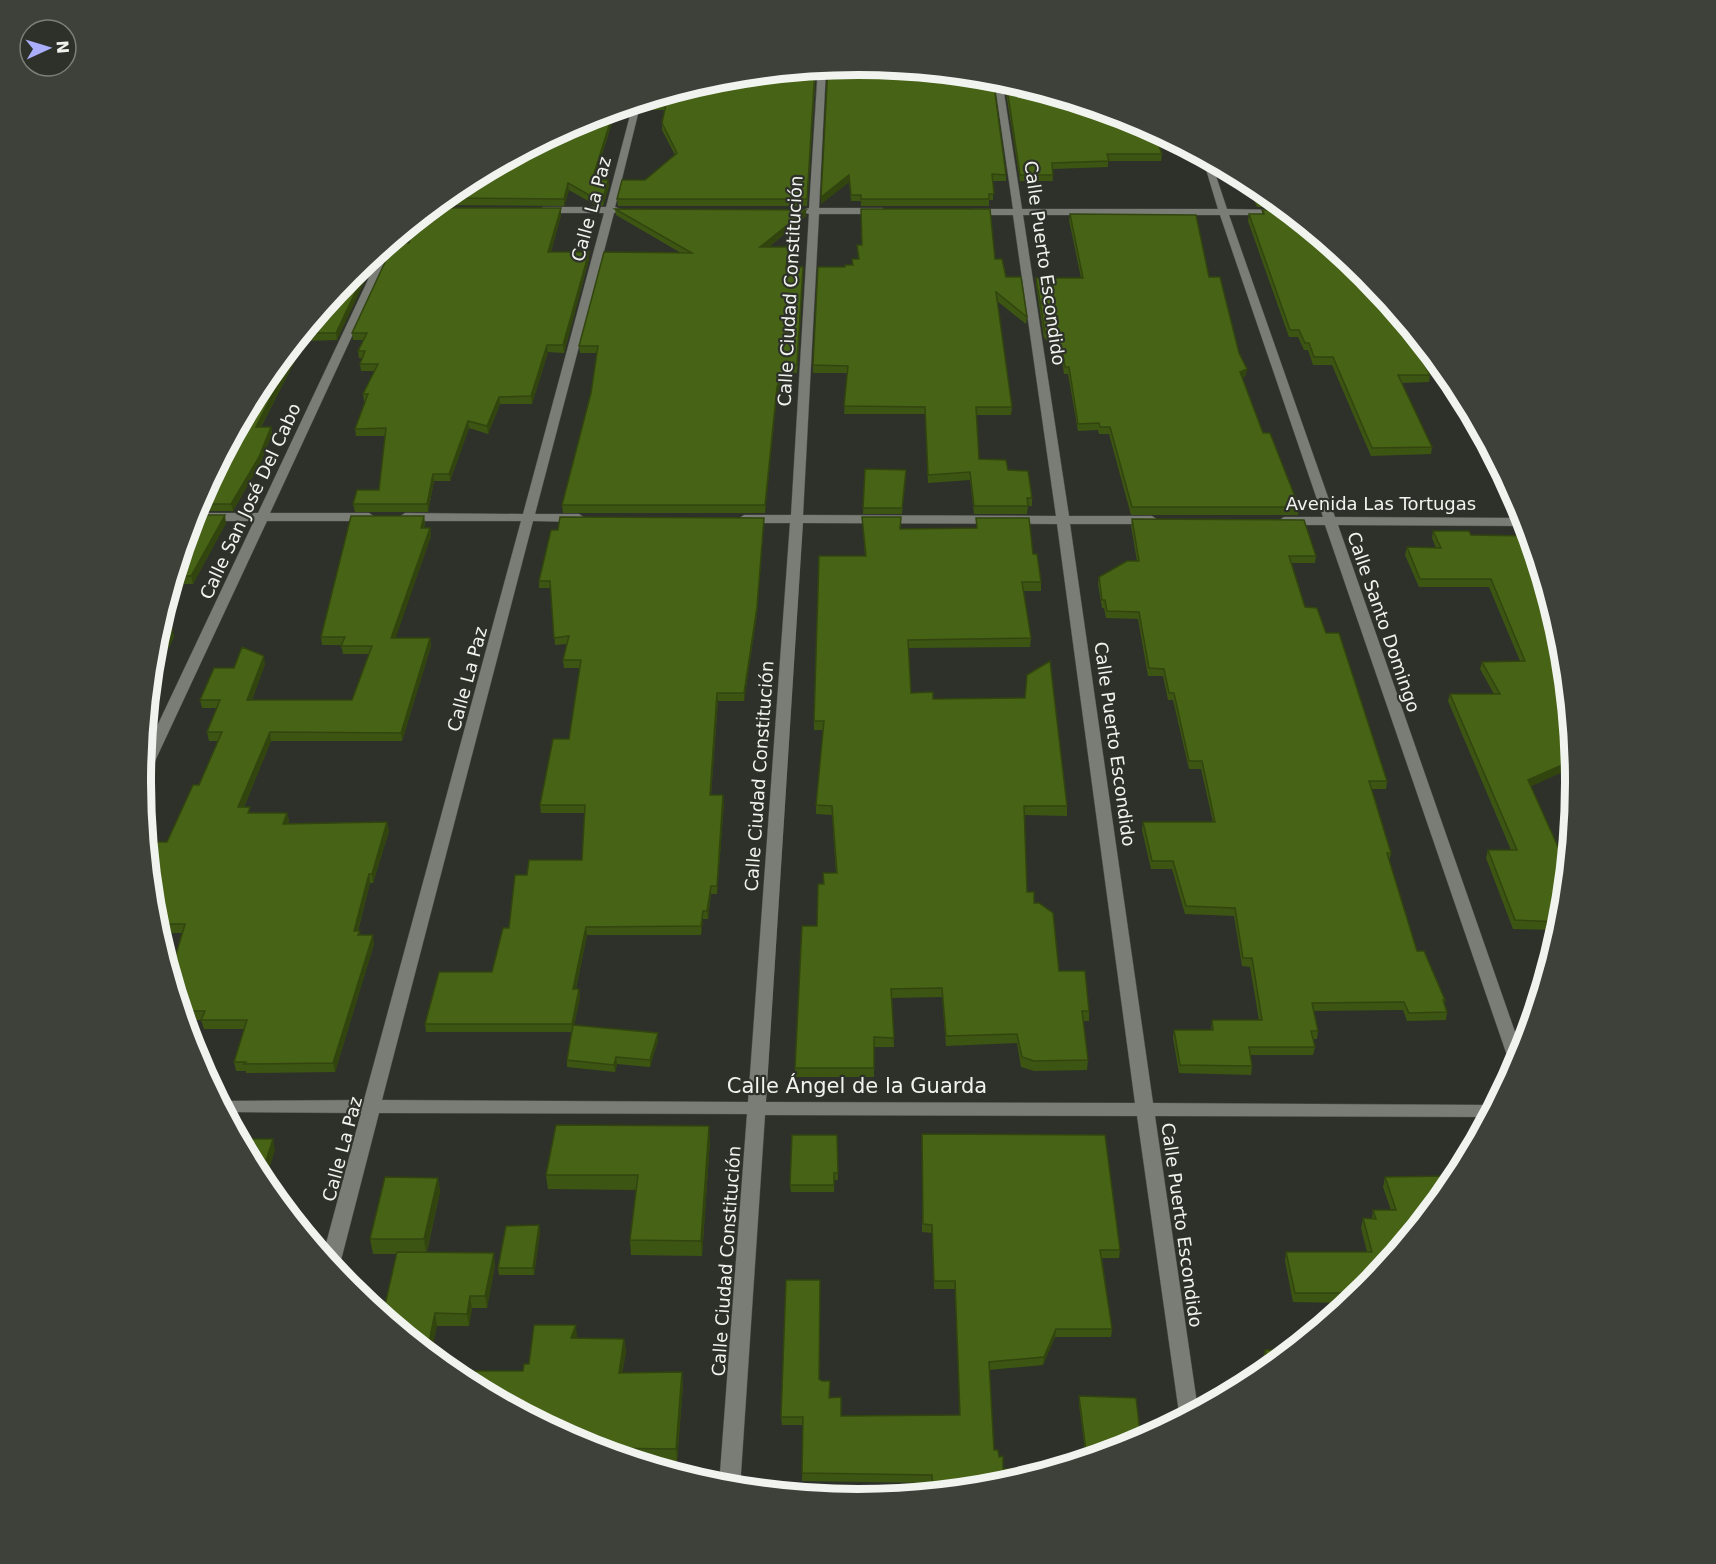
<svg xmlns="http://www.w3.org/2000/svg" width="1716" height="1564" viewBox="0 0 1716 1564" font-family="'DejaVu Sans',sans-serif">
<rect width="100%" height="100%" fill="#2e312a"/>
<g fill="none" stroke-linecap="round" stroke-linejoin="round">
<g stroke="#4b4d48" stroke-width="1">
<path id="minor" d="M818,68H826L819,208H882L887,211L882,214H819L803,515L1056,516L1013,215H972L967,212L972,209H1013L994,78L1002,80L1022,209H1218L1202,156L1211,161L1227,209L1284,210V214L1281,215H1229L1335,517L1524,518L1525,526L1338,525L1522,1052L1515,1068L1511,1067L1325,525H1284L1278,521L1284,517H1323L1220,215H1023L1069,516H1152L1158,520L1152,524H1070L1153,1103L1495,1105L1488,1117L1155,1116L1198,1410L1180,1420L1137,1116L765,1115L740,1488L719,1486L747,1114L379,1113L340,1264L335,1270L323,1255L361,1113L225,1112L219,1101L364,1100L521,521H405L399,517L405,513L523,514L604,213H543L538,210L543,207H606L633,104L641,102L615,207L623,210L614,213L535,514H579L585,518L579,522L533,521L382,1100L748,1102L790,523H744L738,519L744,515H791L809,214L799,211L809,208ZM803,523L1057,524L1135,1103L766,1102Z
M394,239L396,241L270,513H369L375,517L369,521H267L148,776L141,780L143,756L254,521H192L193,513H258L383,248Z"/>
</g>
<use href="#minor" fill="#797d75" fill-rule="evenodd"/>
</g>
<path fill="#3d5513" d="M858,64L1006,175V181H993V200H989V206H861V201H851L849,182L821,204Z
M816,69L807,206H618L617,199L645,180L675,155L662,130V123L665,110H641V102Z
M1004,80L1133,119L1185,147H1159L1162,154L1161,161H1108V167L1052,169L1053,181H1020Z
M631,105L629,110H616L594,180H608L609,186L603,206H597L569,190L564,206L436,205L460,185L584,119Z
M1244,179L1257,186L1283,207H1257Z
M615,209L806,210V216L769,247H789V253L787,267H803V274L797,373L786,372L777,394L765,513H563L562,505L591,393L597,353H580L579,346L681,253L616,215Z
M1262,210L1430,375L1429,382L1402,383L1432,447L1431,454L1371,456L1332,365H1313L1308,350H1304L1298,337H1289L1248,221L1249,214H1262Z
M1070,214L1209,277L1239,353L1246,376L1242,377L1263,433L1299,507L1298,515H1131L1109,434H1099L1098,430L1078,431L1068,374H1064L1061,352L1044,338L1036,284V278H1081L1069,220Z
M561,215L551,252H589V259L564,353L548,352L532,404H500L488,434L469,428L450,481H434L428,512H355L353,504L379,490L385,436H356L355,429L366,401H364L363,394L374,371H361L360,364L362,358H359L358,351L364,340H353L352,333L409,243Z
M857,245L995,259L1006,277L1027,317L1026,324L997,301L1012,407L1011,415H976L979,459L1008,470L1032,498V506H1028L1027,514H974L970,480L928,483L925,414H844L847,373H813V365L845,267L852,265V259H858Z
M351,274L337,340L305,341L261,427H271L272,434L260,464L233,511H194L195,507L262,383Z
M865,469L906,476L902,514H863Z
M193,515L226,523L193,584H184L160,629L172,628L174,637L154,676H151L154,642Z
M424,516L425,524L424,528H430L431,536L395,638H430L431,646L402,741H271L244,807L251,813H287L289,821L288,824L387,822L389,831L373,883H370L358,931L360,935L374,944L335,1072L246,1073V1071H236L234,1062L244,1029H204L201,1020H184L170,975L183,933H158L154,922L167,842L199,785L219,741H209L207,732L217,708H202L200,700L234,668L265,664L252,700H352L369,654H343L341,645H322L321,637Z
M862,517L900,529L976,528V518L1033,554L1041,582V591H1024L1031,638L1030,647L908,648L911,693L933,699L1067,806V816L1024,815L1027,892L1034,903L1059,971L1089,1011V1021H1083L1088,1060L1087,1070L1034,1071L1021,1067L1017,1043L946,1046L942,997L892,998L894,1047H874V1077H795V1068L823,884V873H836L832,815L816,814V805L823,730H814V721L865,556Z
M764,518L757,614L744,701H718L711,795H723L724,803L717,894H711L708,919H703L701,935H587L576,989H579L580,997L574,1025L658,1040L650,1067L617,1064L615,1072L567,1067V1060L572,1032H426L425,1024L492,972L509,928L527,875L582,860L585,813H541L540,805L569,739L580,668H564L563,660L567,644L555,645L551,588H539V581Z
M1132,519L1316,556L1315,563H1292L1305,607L1326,633L1387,781L1386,789H1372L1391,853L1389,861L1417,951L1445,1000L1444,1004L1447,1012L1446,1020L1407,1021L1403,1010L1314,1011L1318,1031L1317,1039H1313L1315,1047L1313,1055H1250L1252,1066L1251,1075L1179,1073L1173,1038L1174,1030H1211L1212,1020H1259L1250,967L1242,966L1234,916L1185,914L1172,869H1151L1142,830L1143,822H1213L1201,769H1189L1173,700H1168L1163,676H1148L1138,619L1106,618L1104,608H1102L1098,584L1099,577L1137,561L1131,526Z
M1433,531L1471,535L1562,642L1575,783L1569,769L1531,786L1567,867L1562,922L1559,930L1513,929L1486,858L1488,850H1511L1448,701L1450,694H1494L1480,669L1482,662L1520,661L1489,587H1419L1405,555L1407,547L1436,548L1432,538Z
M922,1134L1120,1250L1119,1258H1102L1112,1329L1111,1337H1055L1043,1365L989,1370L994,1450L998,1486L932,1492V1483L802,1481L803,1425H782L781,1417L820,1379L841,1416L960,1415L955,1289H934L932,1233L922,1232Z
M837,1135L838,1180H834V1192H791L790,1185Z
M710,1140L702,1256L631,1255L630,1240L637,1190L548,1189L546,1175Z
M1450,1176L1365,1290L1343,1308L1342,1303L1293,1302L1285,1261L1286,1252H1367L1361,1228L1363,1218L1372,1219L1373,1210H1391L1383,1187L1385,1177Z
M438,1178L440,1192L427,1252L495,1265L487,1308H472L469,1326H437L385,1305L397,1254H373L370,1239Z
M539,1225L540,1232L534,1275H499L498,1268Z
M577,1337V1338L624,1339L626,1352L622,1373L682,1372L683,1385L677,1461H635L583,1445L523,1371L529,1364Z
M1292,1349L1266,1371L1263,1359L1265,1350Z
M1079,1396L1132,1445L1086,1459L1079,1404Z"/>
<path fill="#32450f" d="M616,109L592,186V180L614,110Z
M849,175V182L821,204V197Z
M608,180L609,186L603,206V199Z
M568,183L569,190L564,206V199Z
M561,208V215L549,259L548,252Z
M806,210V216L760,254V247Z
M789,247V253L786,274V267Z
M379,251L337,340L336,333L372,257Z
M589,252V259L564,353L563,345Z
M303,333L305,341L257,434L256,427Z
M547,345L548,352L532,404L531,396Z
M786,365V372L777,394L765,513V505L777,387Z
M1247,369L1246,376L1239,379L1240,372Z
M499,397L500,404L488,434L487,426Z
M468,421L469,428L450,481L449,474Z
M271,427L272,434L260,464L233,511L231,504Z
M433,474L434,481L428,512L427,504Z
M225,515L226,523L193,584L191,576Z
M424,516L425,524L422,536L421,528Z
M764,518L757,614L744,701V693Z
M430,528L431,536L393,646L391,638Z
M182,576L184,584L156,636L164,609Z
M172,628L174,637L154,676L152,668Z
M430,638L431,646L402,741L401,733Z
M264,656L265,664L249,708L247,700Z
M717,693L718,701L710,803V795Z
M270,732L271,741L240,816L238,807Z
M1571,761L1569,769L1527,788L1528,780Z
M723,795L724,803L717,894V886Z
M287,813L289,821L285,832L283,824Z
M387,822L389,831L373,883L372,874Z
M369,874L370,883L355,940L354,931Z
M711,886V894L708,919L707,911Z
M703,911V919L701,935V926Z
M586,927L587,935L574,997L573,989Z
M373,935L374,944L335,1072L333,1063Z
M579,989L580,997L573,1032L572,1024Z
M658,1033V1040L650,1067V1060Z
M616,1057L617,1064L615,1072L614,1065Z
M709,1126L710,1140L702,1256L701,1241Z
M273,1139L275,1150L267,1176L268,1180L266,1186L261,1180L263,1170Z
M438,1178L440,1192L426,1254L424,1239Z
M539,1225L540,1232L534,1275L533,1268Z
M494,1253L495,1265L487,1308L485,1296Z
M470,1296L472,1308L469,1326L467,1314Z
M435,1313L437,1326L431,1355L427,1352Z
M576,1325L577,1337L572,1350L571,1338Z
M1056,1329L1055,1337L1043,1365L1044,1357Z
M624,1339L626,1352L620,1385L619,1373Z
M682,1372L683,1385L677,1461L676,1449Z"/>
<path fill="#476316" stroke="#32450f" stroke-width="1.5" d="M858,64L993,78L1006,175L992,174L994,194H989V199H861V195H851L849,175L821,197L828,67Z
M815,69L807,199H617L622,180H645L677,153L662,123L666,104H641V102L718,78Z
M1006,81L1133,119L1174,141H1157L1162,154H1107L1109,161L1052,163L1053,175H1020Z
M614,110L592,180H608L603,199H596L568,183L564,199L444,198L460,185L584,119Z
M1249,181L1257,186L1275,200H1258Z
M432,208H561L548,252H589L563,345H547L531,396L499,397L487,426L468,421L449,474H433L427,504H353L357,490H379L386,428L355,429L368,394H363L378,364H360L365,351H358L367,333H352L394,243H409L418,219Z
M615,209L806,210L760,247H789L786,267H803L797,365H786L777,387L765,505H562L591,393L598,346H579L604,252L692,253Z
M861,209H990L995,259H1002L1006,277H1021L1027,317L996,292L1012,407H976L979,459L1006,460L1008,470L1028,471L1032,498H1027L1028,506H974L970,472L928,475L925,407L844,406L848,366L813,365L818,267H845V265H853L852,259H859L857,245H862Z
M1262,210H1286L1366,275L1399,316L1430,375H1398L1432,447L1372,448L1333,357H1314L1309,343H1305L1299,330H1290L1249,214H1264Z
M1070,214L1196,215L1209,277H1220L1239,353L1247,369L1240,372L1263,433H1270L1299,507H1132L1110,427H1100L1099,423L1078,424L1069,367H1065L1061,345L1045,332L1036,278H1083Z
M372,257L336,333H303L256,427H271L259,457L231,504H197L262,383L351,274Z
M865,469L906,470L902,508H863Z
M193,515H225L191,576H182L164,609Z
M351,516H424L421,528H430L391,638H430L401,733L270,732L238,807H250L248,813H287L283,824L387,822L372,874H369L354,931H360L358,935H373L333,1063L244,1064L246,1062H234L247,1020H201L205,1011H181L170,975L185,924H155L146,842H167L193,785H199L222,732H207L220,700H200L214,668H234L242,647L264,656L247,700H352L372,646H341L345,637H321Z
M560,517L764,518L757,607L744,693H717L710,795H723L717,886H711L707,911H703L701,926L586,927L573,989H579L572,1024H425L439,972H492L503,928H509L515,875H527L529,860H582L585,805H540L553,739H569L581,660H563L569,636L554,638L550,581H539L551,530H558Z
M862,517H901L900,529L977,528L976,518H1029L1033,554H1037L1041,582H1022L1031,638L908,640L911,693L933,692V699L1025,698L1027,675L1050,661L1067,806H1024L1027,892H1034V903H1039L1053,913L1059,971H1085L1089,1011H1082L1088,1060L1034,1061L1022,1057L1017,1034L946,1036L942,988L891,989L894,1038L874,1037V1068H795L802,926H817L818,884H824L823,873H837L832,806L816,805L824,721H814L819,556H866Z
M1132,519L1304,520L1316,556H1289L1305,607L1317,608L1326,633H1339L1387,781H1369L1391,853H1387L1417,951H1424L1445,1000H1443L1447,1012L1409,1013L1404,1002L1312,1003L1318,1031H1311L1315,1047H1249L1252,1066L1180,1065L1174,1030H1213L1212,1020H1262L1252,958H1243L1235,908L1186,906L1173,861H1152L1143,822H1215L1202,761H1189L1174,693H1169L1164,669L1149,668L1139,612L1107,611L1105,600H1102L1099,577L1127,561H1139Z
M1433,531H1469L1471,535L1529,536L1562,642L1574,768L1571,761L1528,780L1567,867L1562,922L1515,920L1488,850H1517L1450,694H1500L1482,662L1525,661L1491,579H1420L1407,547L1441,548Z
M172,628L152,668L154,642L158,629Z
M573,1025L658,1033L650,1060L616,1057L614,1065L567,1060Z
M556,1125L709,1126L701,1241L630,1240L638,1175H546Z
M922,1134L1105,1135L1120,1250H1100L1112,1329H1056L1044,1357L989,1362L994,1450H998L999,1457L1003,1456V1469L1055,1468L998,1486L933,1492L932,1475L802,1473L803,1417H781L786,1280H820L819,1379L822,1381H830L829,1398L841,1397V1416L960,1415L955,1281H934L932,1225L923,1224Z
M792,1135H837L838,1173H834V1185H790Z
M239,1139H273L263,1170H265L261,1180Z
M1450,1176L1452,1182H1454L1365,1290L1347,1305L1343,1293H1295L1286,1252H1372L1363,1218L1376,1219L1373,1210H1396L1385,1177Z
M385,1177L438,1178L424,1239H370Z
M539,1225L533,1268H498L506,1226Z
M397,1252L494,1253L485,1296H470L467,1314L435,1313L427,1352L370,1305H385Z
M534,1325H576L571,1338L624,1339L619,1373L682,1372L676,1449L594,1448L583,1445L459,1378L450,1371H523L524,1364H529Z
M1292,1349L1269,1369L1265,1350Z
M1079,1396L1136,1398L1141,1440L1132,1445L1087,1459Z"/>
<g text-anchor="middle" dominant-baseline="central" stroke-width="4.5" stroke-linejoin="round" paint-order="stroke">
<g font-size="18" fill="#f1f3ef" stroke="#2e312a">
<text transform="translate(591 209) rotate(-75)">Calle La Paz</text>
<text transform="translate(1045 263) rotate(82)">Calle Puerto Escondido</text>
<text transform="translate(790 291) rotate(-87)">Calle Ciudad Constitución</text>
<text transform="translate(250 501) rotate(-65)">Calle San José Del Cabo</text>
<text x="1381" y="503">Avenida Las Tortugas</text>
<text transform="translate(1384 622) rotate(71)">Calle Santo Domingo</text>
<text transform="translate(467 679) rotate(-75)">Calle La Paz</text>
<text transform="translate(1115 744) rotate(82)">Calle Puerto Escondido</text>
<text transform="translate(759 776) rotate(-86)">Calle Ciudad Constitución</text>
<text transform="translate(342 1149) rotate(-75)">Calle La Paz</text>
<text transform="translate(1182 1225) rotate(82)">Calle Puerto Escondido</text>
<text transform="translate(726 1261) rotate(-86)">Calle Ciudad Constitución</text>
</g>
<g font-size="21" fill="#f1f3ef" stroke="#2e312a">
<text x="857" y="1086">Calle Ángel de la Guarda</text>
</g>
</g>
<path d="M0 0H1716V1564H0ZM151 782a707 707 0 1 1 1414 0a707 707 0 1 1-1414 0Z" fill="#3e413a" fill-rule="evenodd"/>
<path fill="none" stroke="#f1f3ef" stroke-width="8" d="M151 782a707 707 0 1 1 1414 0a707 707 0 1 1-1414 0Z"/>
<g transform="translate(48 48) rotate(86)"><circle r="28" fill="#2e312a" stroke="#7c7f79" stroke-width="1.5"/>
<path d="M0-4.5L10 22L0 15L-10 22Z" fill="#abaffb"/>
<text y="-9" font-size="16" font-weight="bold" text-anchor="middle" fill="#f1f3ef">N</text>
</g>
</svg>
